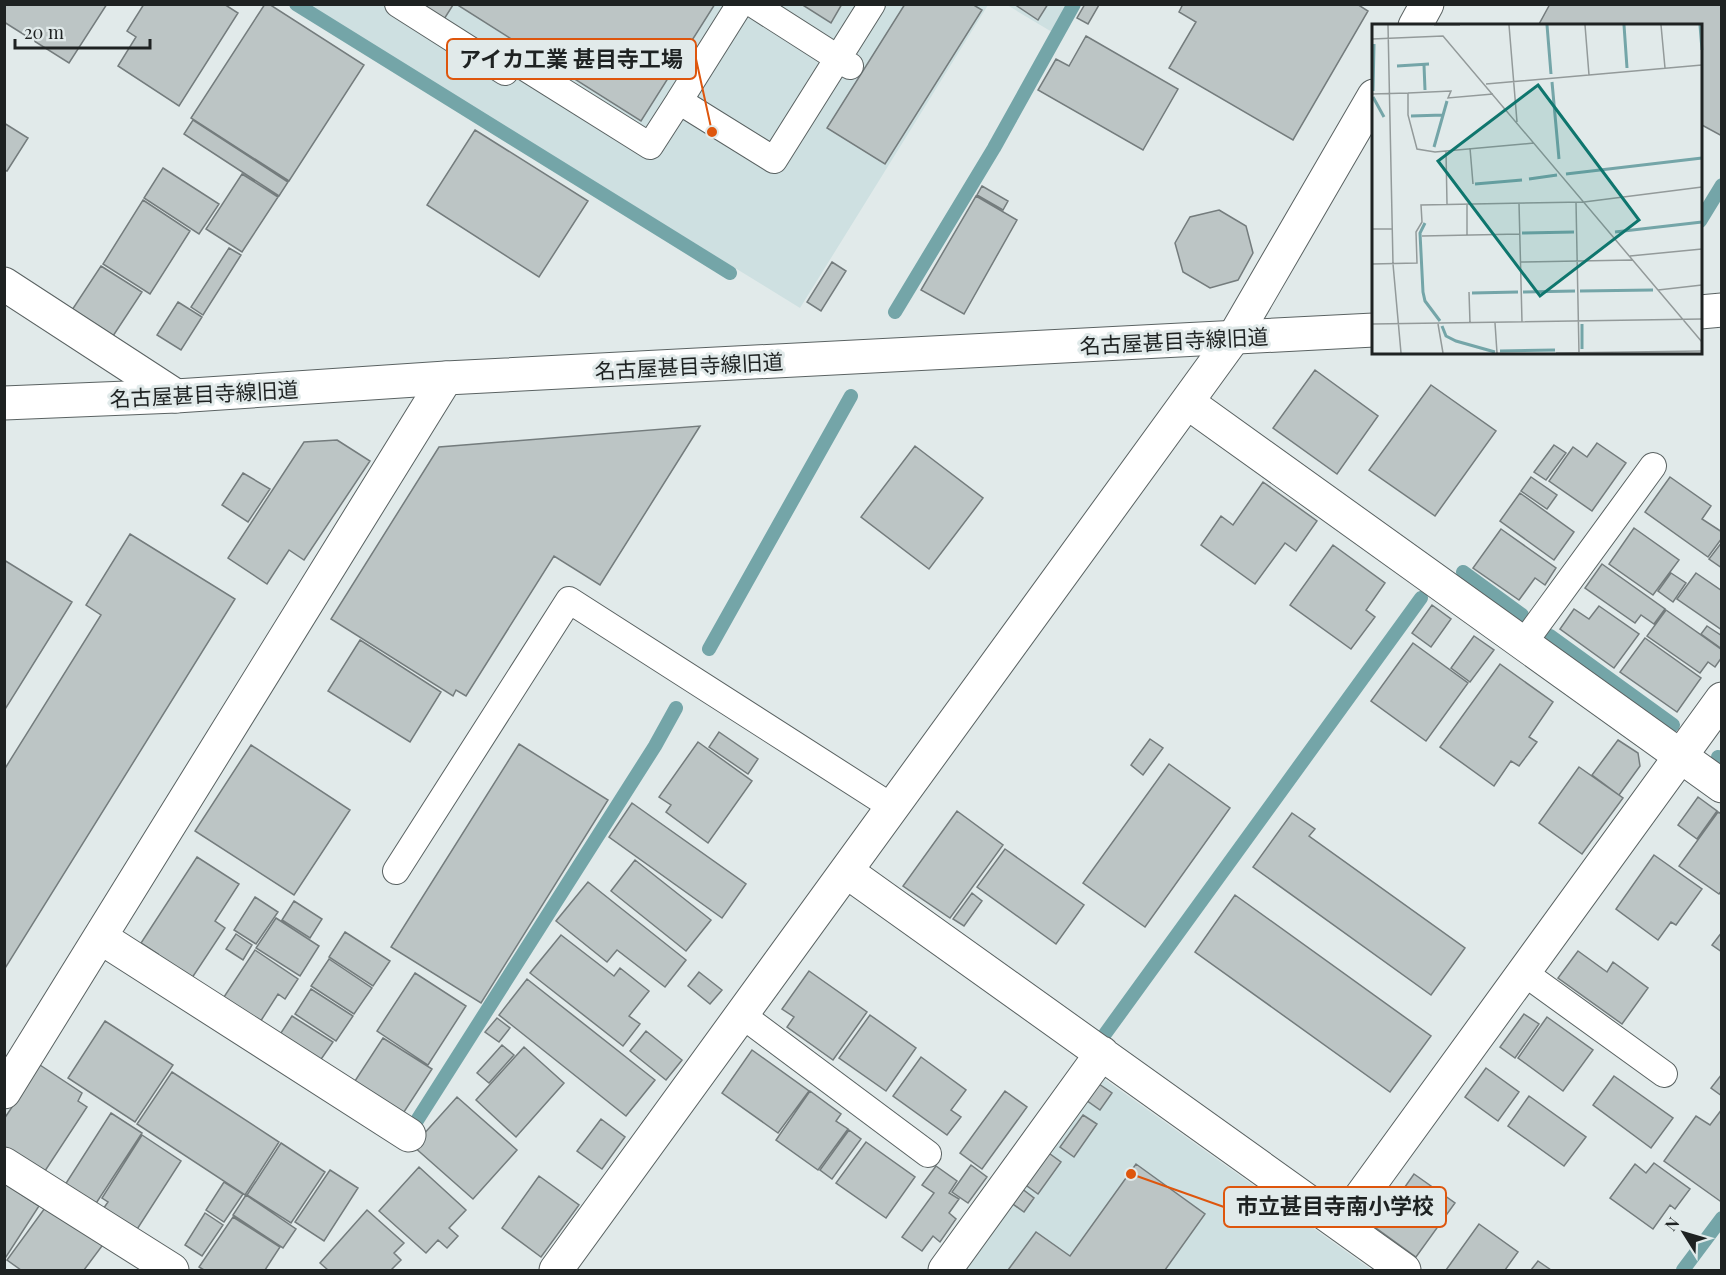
<svg xmlns="http://www.w3.org/2000/svg" width="1726" height="1275" viewBox="0 0 1726 1275" font-family="'Playfair Display','Noto Sans JP',serif">
<rect width="100%" height="100%" fill="#e1eaea"/>
<path fill="#cee0e1" d="M308,5H988L800,308Z
M1007,5H1067L1052,32Z
M1103,1078L1372,1270H955Z"/>
<g fill="none" stroke-linecap="round" stroke-linejoin="round">
<path stroke="#74a5a8" stroke-width="14" d="M296,4L730,273
M1700,221L1722,185
M895,312L994,148L1074,4
M1463,572L1522,615
M1550,636L1673,725
M709,649L851,396
M1718,757L1722,760
M1105,1034L1421,598
M416,1122L655,746L676,708
M1683,1270L1722,1218"/>
</g>
<path fill="#bcc5c5" stroke="#747c7d" stroke-width="1.5" d="M4,4H107L69,63L4,22Z
M144,4H224L238,13L179,106L118,66L136,37L127,31Z
M265,4H269L364,65L289,181L191,118Z
M410,4L453,5L441,24Z
M456,4H715L641,121Z
M801,4H842L831,23Z
M905,4H972L982,10L885,164L827,128Z
M1014,4H1048L1038,20Z
M1085,4L1099,5L1088,24L1077,18Z
M1183,4H1357L1368,11L1293,140L1169,68L1196,22L1179,12Z
M1550,4H1722V136L1700,124V26H1538Z
M1086,36L1178,89L1143,150L1038,90L1056,59L1069,66Z
M193,120L288,182L279,196L184,134Z
M4,123L28,138L7,171L4,170Z
M475,130L588,201L539,277L427,205Z
M163,168L219,204L199,234L144,198Z
M242,174L278,197L242,252L206,229Z
M982,186L1008,201L1003,210L977,195Z
M976,196L1017,220L964,314L921,290Z
M143,200L190,231L150,294L103,264Z
M1219,210L1246,226L1253,253L1238,280L1210,288L1183,272L1175,243L1190,217Z
M229,248L241,255L203,315L191,307Z
M832,262L846,271L821,311L807,302Z
M101,266L142,292L113,336L72,310Z
M178,302L202,317L181,350L157,335Z
M1315,370L1378,416L1337,474L1273,428Z
M1431,385L1496,431L1435,516L1369,470Z
M700,426L600,585L554,556L466,696L456,690L453,696L331,619L439,447Z
M337,440L370,461L304,560L289,550L267,584L228,558L304,442Z
M1597,443L1626,463L1592,511L1549,481L1573,447L1587,457Z
M1554,445L1566,453L1546,480L1534,472Z
M915,446L983,498L929,569L861,517Z
M243,473L270,489L248,522L222,505Z
M1531,477L1557,495L1547,509L1521,491Z
M1670,477L1711,506L1702,519L1722,532V538L1708,557L1645,512Z
M1263,482L1317,521L1296,551L1285,543L1255,584L1201,545L1221,516L1233,525Z
M1520,493L1574,532L1554,560L1500,521Z
M1634,528L1679,560L1653,595L1609,564Z
M1501,529L1556,568L1545,585L1535,578L1519,600L1473,568Z
M130,534L235,599L4,970V770L101,615L86,605Z
M1722,542V568L1709,559Z
M1333,545L1385,583L1366,610L1375,617L1351,649L1290,605Z
M4,560L72,602L4,711Z
M1602,564L1665,609L1654,624L1641,615L1635,623L1585,588Z
M1671,573L1686,583L1673,602L1658,591Z
M1696,573L1722,591V630L1677,599Z
M1432,605L1451,619L1431,647L1412,633Z
M1599,606L1639,634L1614,668L1560,629L1574,609L1589,619Z
M1666,610L1722,650V657L1715,667L1708,662L1700,673L1647,636Z
M1707,626L1722,636V649L1701,634Z
M1474,636L1494,650L1470,682L1451,668Z
M1645,638L1701,678L1677,712L1620,672Z
M360,640L441,692L410,742L328,691Z
M1413,643L1468,683L1426,741L1371,701Z
M1500,664L1553,702L1529,737L1537,742L1519,766L1511,761L1494,786L1440,747Z
M719,732L758,759L748,774L709,747Z
M1150,739L1163,748L1143,775L1131,765Z
M1618,740L1638,753L1640,766L1619,795L1592,775Z
M698,742L752,781L708,843L666,812L671,805L659,797Z
M519,744L608,800L481,1003L391,947Z
M251,745L350,810L294,895L195,831Z
M1169,764L1230,808L1145,927L1083,883Z
M1579,767L1623,798L1582,854L1539,823Z
M1698,797L1717,811L1697,839L1678,825Z
M632,803L746,884L722,918L609,837Z
M957,811L1003,845L950,918L903,886Z
M1718,812L1722,814V890L1719,894L1679,866Z
M1292,813L1315,829L1309,836L1465,948L1431,995L1253,867Z
M1005,849L1084,905L1056,944L977,887Z
M1654,855L1702,889L1676,925L1671,922L1658,940L1616,909Z
M197,857L239,884L215,921L225,928L188,984L154,961L158,954L141,943Z
M635,860L711,920L686,951L611,891Z
M588,882L686,960L665,987L617,950L607,962L556,921Z
M972,893L982,901L964,926L953,919Z
M1235,895L1431,1036L1390,1092L1195,952Z
M255,897L278,912L256,944L234,930Z
M294,901L322,919L310,938L282,920Z
M276,918L319,946L300,976L256,948Z
M345,932L390,961L373,986L329,957Z
M1722,932V952L1712,945Z
M236,934L252,945L243,960L226,949Z
M561,935L614,976L620,968L649,991L629,1016L640,1024L623,1046L530,973Z
M255,950L298,979L285,999L278,994L255,1030L218,1006Z
M1578,951L1607,972L1613,962L1648,988L1622,1024L1558,978Z
M329,959L372,988L354,1014L311,986Z
M809,971L867,1012L833,1060L787,1027L794,1017L782,1009Z
M699,972L722,990L710,1004L688,986Z
M415,973L466,1006L428,1065L377,1031Z
M527,979L655,1080L626,1116L499,1015Z
M311,989L353,1016L336,1041L295,1014Z
M1524,1014L1539,1024L1515,1058L1500,1047Z
M870,1015L916,1048L886,1091L839,1058Z
M292,1016L333,1042L315,1068L275,1042Z
M1547,1017L1593,1050L1563,1091L1518,1058Z
M497,1018L510,1028L499,1042L485,1032Z
M105,1021L173,1065L135,1122L68,1078Z
M646,1031L682,1060L666,1080L630,1051Z
M383,1038L432,1069L402,1115L353,1084Z
M502,1045L514,1055L489,1083L477,1073Z
M524,1047L564,1083L516,1137L476,1100Z
M752,1050L809,1091L778,1133L722,1093Z
M921,1057L966,1090L951,1110L961,1117L947,1135L893,1096Z
M40,1065L82,1093L78,1101L87,1107L43,1174L4,1149V1119Z
M1486,1068L1519,1092L1498,1121L1465,1097Z
M172,1072L279,1142L245,1195L137,1124Z
M1722,1074V1096L1711,1088Z
M1614,1076L1673,1118L1651,1148L1593,1105Z
M1099,1084L1112,1093L1100,1110L1086,1100Z
M810,1091L841,1114L836,1121L848,1129L818,1170L776,1140Z
M1005,1091L1027,1107L982,1169L960,1153Z
M1529,1096L1586,1137L1564,1166L1508,1126Z
M457,1097L517,1150L473,1199L413,1146Z
M1722,1109V1200L1720,1201L1664,1161L1696,1116L1710,1125Z
M111,1113L142,1133L93,1208L63,1188Z
M1083,1115L1097,1124L1074,1157L1060,1147Z
M601,1119L625,1137L602,1169L577,1151Z
M849,1130L861,1139L832,1179L820,1170Z
M142,1135L181,1161L134,1234L101,1212L108,1202L102,1198Z
M866,1142L915,1177L886,1218L836,1183Z
M281,1143L325,1172L291,1223L247,1195Z
M1046,1151L1061,1162L1038,1194L1023,1183Z
M1654,1163L1690,1189L1675,1209L1670,1205L1653,1229L1610,1198L1635,1164L1646,1173Z
M1136,1164L1205,1214L1165,1270H1008L1036,1232L1070,1256Z
M971,1165L987,1177L968,1203L952,1192Z
M936,1166L957,1181L949,1193L959,1199L949,1213L956,1219L940,1242L933,1236L922,1251L902,1237L934,1193L922,1185Z
M419,1167L466,1210L449,1228L458,1236L447,1248L438,1240L426,1253L379,1211Z
M330,1170L358,1188L324,1241L295,1222Z
M1414,1174L1455,1203L1416,1257L1376,1228Z
M539,1176L579,1205L541,1257L502,1228Z
M224,1182L243,1194L224,1222L206,1210Z
M4,1183L39,1206L4,1260Z
M1021,1188L1034,1198L1024,1212L1010,1202Z
M246,1195L296,1229L283,1248L233,1215Z
M50,1201L105,1242L84,1270H21L7,1260Z
M367,1210L404,1243L394,1253L401,1260L391,1270H328L320,1263Z
M205,1213L223,1225L202,1256L185,1245Z
M233,1217L280,1247L265,1270H204L199,1267Z
M1479,1224L1518,1252L1505,1270H1446Z
M1538,1261L1551,1270H1531Z"/>
<g fill="none" stroke-linecap="round" stroke-linejoin="round">
<g stroke="#5a6262" stroke-width="28">
<path id="service" d="M398,4L505,72L513,60L650,146L679,101L774,160L872,4
M753,4L850,66
M679,101L740,4
M1523,644L1653,466
M396,871L569,600L892,807
M1523,972L1664,1074
M742,1015L928,1154"/>
</g>
<g stroke="#5a6262" stroke-width="35">
<path id="minor" d="M1415,26L1427,4
M4,284L176,396
M1187,402L1722,786
M846,871L1404,1270
M100,937L409,1135
M4,1092L446,378
M4,1164L172,1270
M1341,1224L1722,699
M556,1270L1234,337L1374,96
M945,1270L1102,1053"/>
</g>
<g stroke="#5a6262" stroke-width="35">
<path id="tertiary" d="M1700,312L1722,310
M4,403L176,396L446,378L1374,330"/>
</g>
<use href="#service" stroke="#fff" stroke-width="26"/>
<use href="#minor" stroke="#fff" stroke-width="33"/>
<use href="#tertiary" stroke="#fff" stroke-width="33"/>
</g>
<g text-anchor="middle" dominant-baseline="central" stroke-width="6" stroke-linejoin="round" paint-order="stroke">
<g font-size="21" fill="#1e2222" stroke="#e1eaea">
<text transform="translate(1174 340) rotate(-3)">名古屋甚目寺線旧道</text>
<text transform="translate(689 365) rotate(-3)">名古屋甚目寺線旧道</text>
<text transform="translate(204 393) rotate(-3)">名古屋甚目寺線旧道</text>
</g>
</g>
<g transform="translate(1372 24)">
<rect width="330" height="330" fill="#e1eaea"/>
<path fill="none" stroke="#74a5a8" stroke-width="3" d="M175,1L179,50M252,1L255,44M328,1L330,26M52,41L53,66M25,42L57,40M180,58L187,135M1,67L2,20M1,73L12,93M39,92L71,91M62,123L75,77M194,150L330,134M157,155L185,151M103,160L150,156M53,199L48,209L51,268L53,277L68,297M243,208L330,198M150,209L202,208M208,267L281,266M151,268L203,267M100,269L146,268M210,300V325M70,302L74,312L84,317L123,328M128,327L183,326"/>
<path fill="none" stroke="#939a9a" stroke-width="1.5" d="M16,1L21,240L29,329M62,1H88M137,1L145,98M213,1L217,51M289,1L293,44M0,15L71,12L330,318M114,60L330,41M36,69L79,67L76,74L121,70M0,70L36,69V91L45,125L63,128L162,119M98,124L101,160M74,127L75,180M204,178L207,329M147,179L150,298M95,180V211M0,205H20M50,212L148,210M258,232L330,225M149,238L261,236M0,240L45,239L44,208L50,198L49,181L212,178L330,163M286,266L330,261M97,268L98,299M123,299L125,329M0,300L330,295M66,300L71,329M184,329L330,327"/>
<path fill="#0f766e" fill-opacity="0.15" stroke="#0f766e" stroke-width="3" d="M166,61L267,196L168,272L66,137Z"/>
<rect width="330" height="330" fill="none" stroke="#1e2222" stroke-width="3"/>
</g>
<path fill="none" stroke="#de560d" stroke-width="2" d="M712 132L696 59M1131 1174L1224 1207"/>
<g fill="#de560d" stroke="#e1eaea" stroke-width="2">
<circle cx="712" cy="132" r="6"/>
<circle cx="1131" cy="1174" r="6"/>
</g>
<g fill="#e1eaea" stroke="#de560d" stroke-width="2">
<rect x="447" y="39" width="249" height="40" rx="6"/>
<rect x="1224" y="1187" width="222" height="40" rx="6"/>
</g>
<g font-size="22" text-anchor="middle" font-weight="bold" fill="#1e2222">
<text x="571" y="67">アイカ工業 甚目寺工場</text>
<text x="1335" y="1214">市立甚目寺南小学校</text>
</g>
<rect width="1726" height="1275" fill="none" stroke="#1e2222" stroke-width="12"/>
<g transform="translate(1684 1233) rotate(307)" stroke="#e1eaea" stroke-width="4.5" paint-order="stroke">
<path d="M0-4.5L10 22L0 15L-10 22Z" fill="#1e2222"/>
<text y="-9" font-size="16" font-weight="bold" text-anchor="middle" fill="#1e2222">N</text>
</g>
<path d="M15 39v9h135v-9" fill="none" stroke="#1e2222" stroke-width="3"/>
<text x="24" y="39" font-size="18" fill="#1e2222" stroke="#e1eaea" stroke-width="4.5" paint-order="stroke">20 m</text>
</svg>
